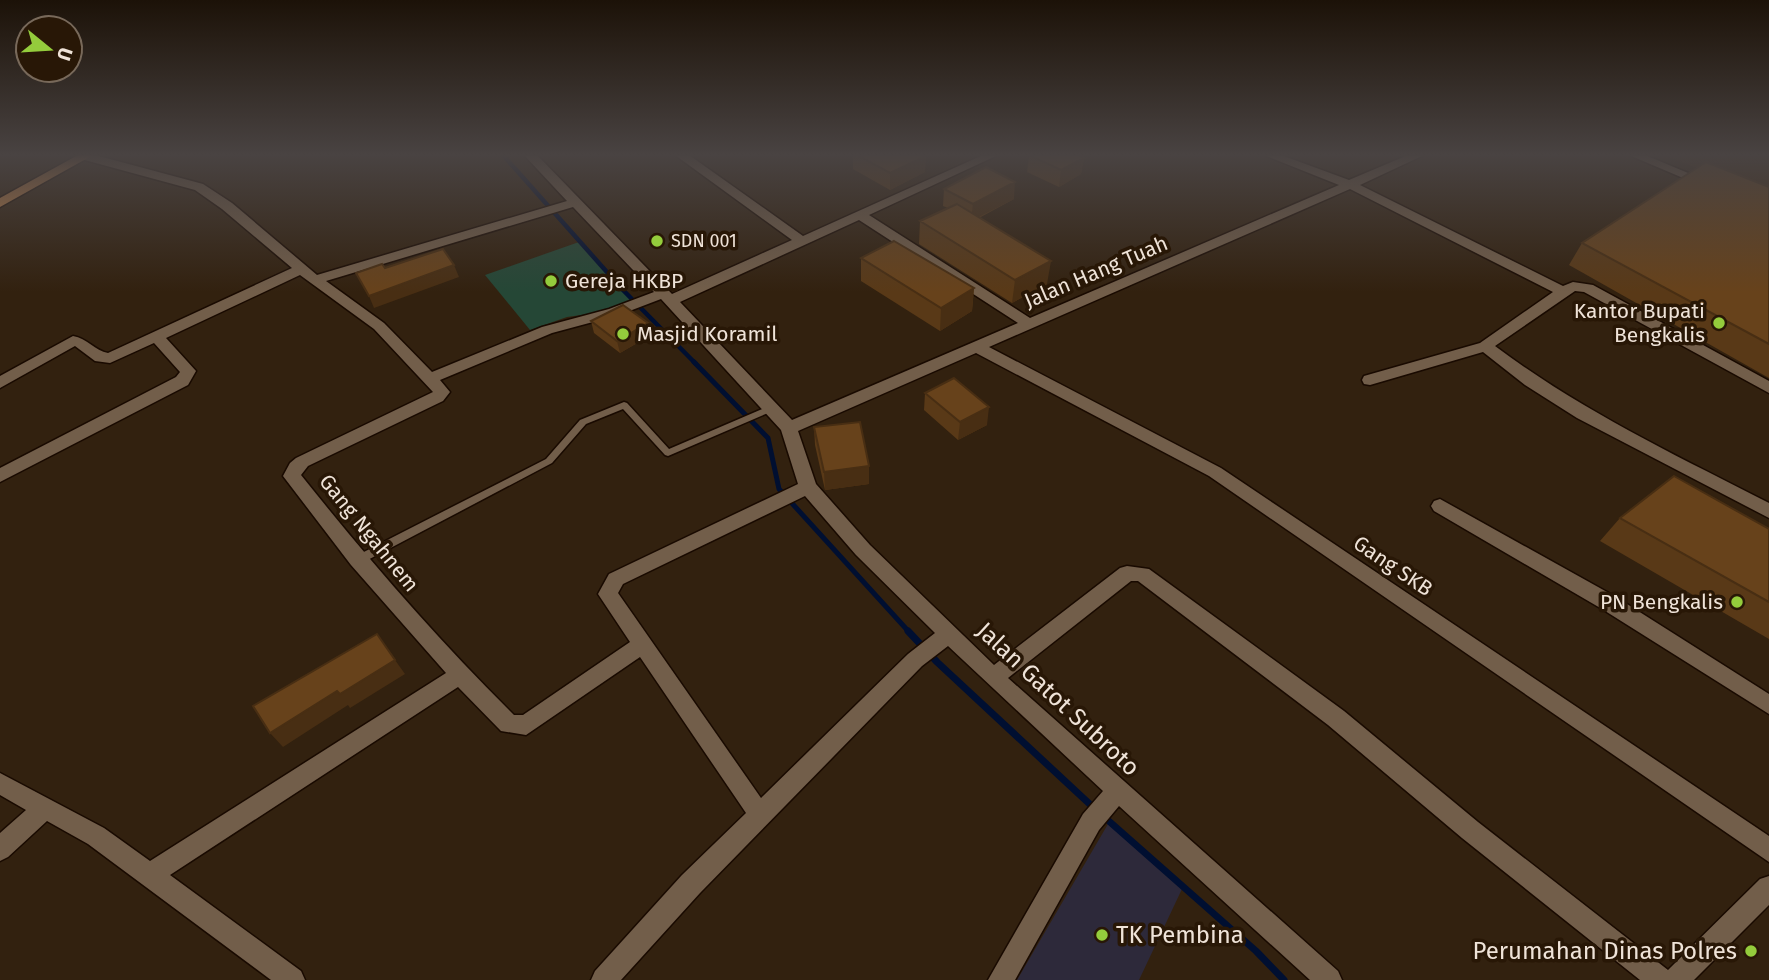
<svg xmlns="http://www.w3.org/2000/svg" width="1769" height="980" viewBox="0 0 1769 980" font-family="'Fira Sans',sans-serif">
<rect width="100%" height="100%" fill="#32210f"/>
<path fill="#3f2810" d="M1663,155H1769V197L1744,186Z"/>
<path fill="#2d293a" d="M1108,824L1182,889L1139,980H1017Z"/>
<path fill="#254736" d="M579,242L634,300L610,311L567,317L530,330L485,275Z"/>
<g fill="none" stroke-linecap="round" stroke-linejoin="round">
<path stroke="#000f31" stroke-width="4.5" d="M503,155L622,289L696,364"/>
<path stroke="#000f31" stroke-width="5" d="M694,362L768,438L779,489L910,633"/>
<path stroke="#000f31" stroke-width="7" d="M908,631L937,662L1095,809
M1102,815L1256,951L1284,980"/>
<g stroke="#190a00" stroke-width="3">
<path id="lane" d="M624,402L627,403L669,449L769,406H775L776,408L775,410L668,456L665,455L623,409L586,424L552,463L362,563H354L353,560L354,557L546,459L580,420Z"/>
</g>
<g stroke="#190a00" stroke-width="3">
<path id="street" d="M80,155H95L203,184L232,203L317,275L567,201L524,155H537L672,294L792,240L675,155H689L803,236L983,155H998L869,215L1030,318L1339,185L1264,155H1281L1349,180L1408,155H1424L1360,185L1563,286L1573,282L1593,285L1769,381V393L1584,292L1575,291L1495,346C1580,410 1675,455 1769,503V518L1577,418L1525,385L1483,352L1370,385L1364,384L1362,380L1364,376L1480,343L1553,292L1350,189L989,347L1221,468L1769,836V862L1209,476L976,353L798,431L816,484L870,545L994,665L1120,568L1127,566L1149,569L1344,711L1478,822L1668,970L1760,879L1769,876V905L1694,980H1640L1462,838L1328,725L1138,581H1131L1008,678L1338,971L1342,980H1310L1119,806L1099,830L1015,980H988L1083,814L1103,791L948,646L922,666L700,893L621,980H591L595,971L682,875L746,813L640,657L526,735L501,731L458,687L170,875L301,971L305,980H271L88,844L47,821L8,857L0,861V833L26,810L0,795V773L104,828L150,861L446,673L351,565L283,476L290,463L296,458L433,392L374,329L300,275L166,338L196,371L188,385L0,482V468L176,377L180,372L154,343L110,363L95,361L75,346L0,388V376L73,336C87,338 95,351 108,353L292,268L222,209L195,190L81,159ZM573,207L654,292L609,309L542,327L432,372L384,323L326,281ZM859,220L1018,323L792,420L680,302ZM661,299L781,430L798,484L609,574L598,594L630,642L523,715H514C438,640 368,559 301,475L308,466L443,401L450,392L440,380L552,333L619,315ZM805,496L856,555L935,633L908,654L761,798L618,593L623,584Z
M1629,155H1645L1712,183L1710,186H1702Z
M1440,499L1616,597L1769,694V714L1602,609L1434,511L1431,506L1434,501Z"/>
</g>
<g stroke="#190a00" stroke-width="3">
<path id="primary" d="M78,155H93L0,207V198Z"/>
</g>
<use href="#lane" fill="#725e4a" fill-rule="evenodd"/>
<use href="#street" fill="#725e4a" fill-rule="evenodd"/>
<use href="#primary" fill="#c48349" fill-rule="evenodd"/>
</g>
<path fill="#593917" d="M853,155H924L925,172L890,190L853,169Z
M1029,155L1084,158L1081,174L1059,187L1027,172Z
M1769,187V378L1569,265L1582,243Z
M944,189L1014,199L979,218L1047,284L1012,303L919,244L920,221L948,208L943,206Z
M861,258L974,288L972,311L940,331L861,281Z
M591,321L651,335L620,353L594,333Z
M925,393L987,425L958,440L924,410Z
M814,427L869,484L825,490L815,445Z
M1620,518L1769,529V639L1600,541Z"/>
<path fill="#482e13" d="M926,156L925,172L890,190V173Z
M1084,158L1081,174L1059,187L1061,170Z
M1015,182L1014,199L971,221L973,204Z
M1051,261L1047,284L1012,303L1015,280Z
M454,265L459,277L374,308L369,296Z
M974,288L972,311L940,331L941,308Z
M648,323L651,335L620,353L617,341Z
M989,407L987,425L958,440L960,422Z
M869,466V484L825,490L824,472Z
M395,660L405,674L350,708L348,705L283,747L270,733L337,691Z"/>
<path fill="#67421b" stroke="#482e13" stroke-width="2" d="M857,155H924L926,156L890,173Z
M1029,155H1078L1084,158L1061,170Z
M1706,162L1769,187V344L1582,243Z
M986,167L1015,182L973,204L944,189Z
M957,204L1051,261L1015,280L920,221Z
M894,241L974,288L941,308L861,258Z
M443,249L454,265L369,296L356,273L382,264L385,268Z
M623,305L648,323L617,341L591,321Z
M954,378L989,407L960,422L925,393Z
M860,422L869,466L824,472L814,427Z
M1674,476L1769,529V602L1620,518Z
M377,634L395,660L340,694L337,691L270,733L253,706Z"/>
<linearGradient id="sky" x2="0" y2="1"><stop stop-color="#1c1208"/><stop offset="0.53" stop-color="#494342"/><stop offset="1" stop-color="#494342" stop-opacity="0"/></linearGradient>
<rect width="1769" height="292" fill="url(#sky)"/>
<g fill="#94cc3c" stroke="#281706" stroke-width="2.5">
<circle cx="657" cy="241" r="7"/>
<circle cx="551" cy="281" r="7"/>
<circle cx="1719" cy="323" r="7"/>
<circle cx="623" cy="334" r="7"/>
<circle cx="1737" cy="602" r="7"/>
<circle cx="1102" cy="935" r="7"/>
<circle cx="1751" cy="951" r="7"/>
</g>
<g text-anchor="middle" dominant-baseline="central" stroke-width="7" stroke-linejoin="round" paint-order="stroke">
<g font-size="18" fill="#efe3d8" stroke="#281706" text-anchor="start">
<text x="671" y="241">SDN 001</text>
</g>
<g font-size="21" fill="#efe3d8" stroke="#281706">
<text transform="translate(1096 272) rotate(-23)">Jalan Hang Tuah</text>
<text transform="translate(369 533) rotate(51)">Gang Ngahnem</text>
<text transform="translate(1393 566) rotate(34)">Gang SKB</text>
</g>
<g font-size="21" fill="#efe3d8" stroke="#281706" text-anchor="start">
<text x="565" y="281">Gereja HKBP</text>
<text x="1705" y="311" text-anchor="end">Kantor Bupati<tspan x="1705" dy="24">Bengkalis</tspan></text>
<text x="637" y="334">Masjid Koramil</text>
<text x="1723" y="602" text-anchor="end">PN Bengkalis</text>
</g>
<g font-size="24" fill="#efe3d8" stroke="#281706">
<text transform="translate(1058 699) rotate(43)">Jalan Gatot Subroto</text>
</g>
<g font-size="24" fill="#efe3d8" stroke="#281706" text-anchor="start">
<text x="1116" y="935">TK Pembina</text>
<text x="1737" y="951" text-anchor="end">Perumahan Dinas Polres</text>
</g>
</g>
<g transform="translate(49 49) rotate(108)"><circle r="33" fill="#281706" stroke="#78695a" stroke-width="2"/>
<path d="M0-5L12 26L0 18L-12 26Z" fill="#94cc3c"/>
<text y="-10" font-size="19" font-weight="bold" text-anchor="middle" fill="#efe3d8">U</text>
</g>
</svg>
